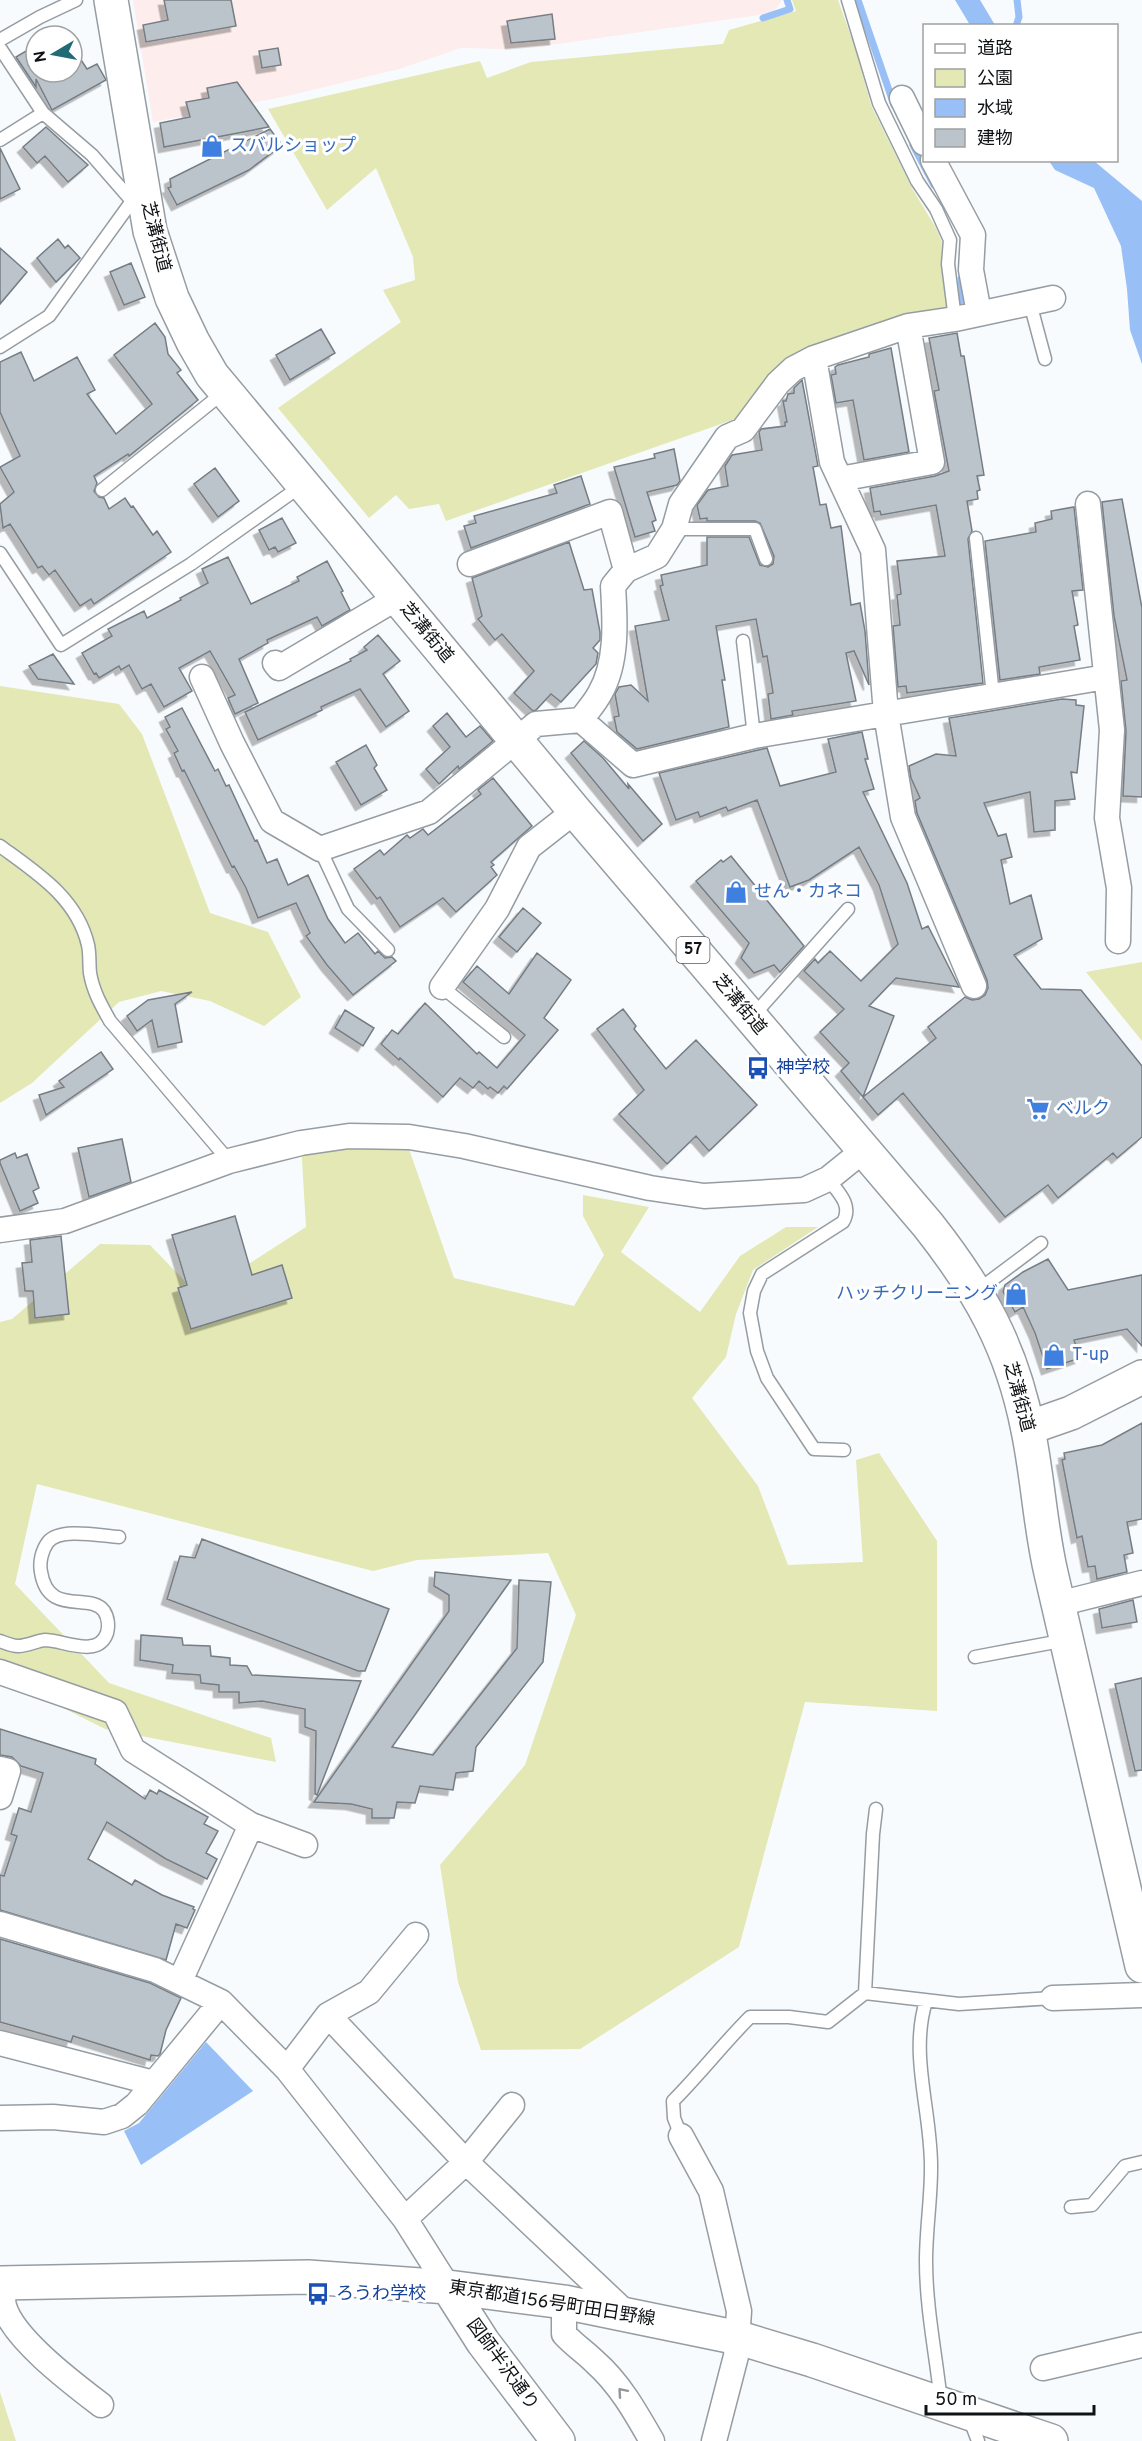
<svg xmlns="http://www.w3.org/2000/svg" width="1142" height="2441" viewBox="0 0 1142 2441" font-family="Overpass,'Noto Sans JP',sans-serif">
<defs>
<filter id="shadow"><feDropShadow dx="-5.5" dy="5.5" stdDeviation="0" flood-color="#0004"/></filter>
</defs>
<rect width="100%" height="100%" fill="#f8fbfe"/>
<path fill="#fdedec" d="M133,0H781V2L773,13L558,44L502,49L461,48L399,69L283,97L153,122Z"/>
<path fill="#e3e8b4" d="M792,0H838L854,45L871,105L913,190L936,228L942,242L941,263L947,313L784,362L765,379L735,419L446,521L439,504L409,509L396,495L369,518L278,408L401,322L383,290L415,280L413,257L376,168L327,210L268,109L480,61L487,78L531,62L723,44L729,30L796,11Z
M0,686L119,704L142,734L210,913L268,932L301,997L264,1026L210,1001L161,991L119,1002L32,1083L0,1103Z
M1142,962V1041L1086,972Z
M301,1143L409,1149L454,1278L574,1306L604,1255L583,1216V1195L649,1207L621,1252L700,1312L740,1256L786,1227H818L753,1270L736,1314L726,1357L692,1398L758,1486L788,1565L863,1562L856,1460L879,1453L937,1541V1711L805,1702L739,1947L580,2049L481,2050L458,1982L440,1865L525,1765L576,1615L548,1553L417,1560L373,1571L37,1484L15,1584L109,1683L271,1738L276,1762L105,1729L0,1676V1322L12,1319L100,1244L150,1245L199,1296L306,1227Z
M0,2392L16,2441H0Z"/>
<path fill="#98bff6" d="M955,0H980L995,25H970Z
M1049,161H1094L1142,201V364L1130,330L1127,289L1121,246L1094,188L1055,170Z
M206,2042L253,2091L141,2165L124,2131L139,2123Z"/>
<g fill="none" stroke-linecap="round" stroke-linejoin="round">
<path stroke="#98bff6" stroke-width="7" d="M858,0L894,105
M763,18L790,9L787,0
M1016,26L1019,17L1017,0
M913,145L934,185
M961,279L963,303"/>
</g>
<path fill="#bcc4cb" stroke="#767d84" stroke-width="1.5" filter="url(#shadow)" d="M164,0H231L236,26L146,42L143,25L168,20Z
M552,14L555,39L511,43L507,21Z
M36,45V72H72V46L87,69L97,64L106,80L52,110L36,79V87L16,57Z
M278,48L281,65L262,68L259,51Z
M237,82L269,127L164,147L160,123L190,117L186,102L209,98L207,88Z
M46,127L88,165L68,182L45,156L37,163L23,147Z
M270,129L282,145L249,170L177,205L168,188L171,187L170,179Z
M0,148L20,189L0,199Z
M58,239L65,248L68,245L80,258L56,282L37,258Z
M0,248L27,272L0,304Z
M131,263L145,297L124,305L110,272Z
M155,323L165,337L168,354L181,370L177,373L198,400L129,456L128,454L94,476L97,483L94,491L99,497L104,498L109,509L125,498L131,507L133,506L153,535L157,531L171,552L94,604L91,599L80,606L55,570L49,575L42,566L38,568L10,524L3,528L0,504L14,492L0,467L20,456L0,412V362L21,352L34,381L77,357L95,390L87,394L116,434L152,404L114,355Z
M321,329L335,353L290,380L276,355Z
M957,333L961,356H964L984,475L977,476L980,490L977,491L978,499L967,501L972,531L968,539L983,683L907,693L906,686L898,687L893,626L900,625L897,595L901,594L897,561L945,556L936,505L881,515L880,511L874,512L870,488L935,476L949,471L934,391L939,390L929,338Z
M891,348L909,452L864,460L853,400L836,403L831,375L836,374L835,367L838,365L869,357V354Z
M802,380L818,466L813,467L820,505L826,504L831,528L841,526L851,605L860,603L865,631L869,685L854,651L846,653L856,701L792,711L793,715L771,719L768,694L773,693L767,656L763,657L756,619L716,626L725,680H722L729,727L637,749L617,732L614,717L619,716L615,694L619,687L631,685L648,701L635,626L669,620L660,586L663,585L661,575L707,565V537H749L760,565L768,567L773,564L774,556L760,523L755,521H707V518L700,519L697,505L708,490L728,486L725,466L732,455L762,450L759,432L761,429L785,426V422H787L783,401H786L788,394L794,393V388Z
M674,449L680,481L677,485L647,492L656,520L652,522L655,531L635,537L614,467L655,458L654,454Z
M215,468L239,501L218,517L194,484Z
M581,476L590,504L471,548L464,526L476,523L474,516L557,493L554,485Z
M1122,499L1142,608V797L1123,796L1126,731L1121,681L1127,680L1114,616L1102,502Z
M1074,507L1083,590L1072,591L1078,625L1074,626L1080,660L1039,667L1040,674L1000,680L985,541L1036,532L1035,523L1052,519L1051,511Z
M282,518L296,543L278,552L275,547L269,550L259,530Z
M569,542L584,590L592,589L600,632V640L593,648L598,653L596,664L561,702L551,694L536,710L533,711L514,693L534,671L502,634L495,640L478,619L482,616L472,578Z
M228,557L251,604L299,581L297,577L327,561L343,591L341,592L350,610L322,626L317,617L267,640L268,643L239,659L258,703L235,714L228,698L235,695L210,651L179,668L192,691L164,707L151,684L142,689L129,665L121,670L119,666L99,678L96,673L94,674L82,653L112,636L108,629L144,611L147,618L181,600L180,598L208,583L202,569Z
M378,635L400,661L383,674L409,711L386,727L360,689L321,707L322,710L258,740L245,712L351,661L350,659L367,650L364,647Z
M53,654L74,684L38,679L29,666Z
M1062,699L1076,700V705L1084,706L1077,773L1071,772L1075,799L1055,801V830L1034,832L1030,792L984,803L998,836L1006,834L1012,857L1001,860L1010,904L1031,895L1042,939L1014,955L1041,989L1081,990L1142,1066V1137L1117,1158L1113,1153L1058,1198L1048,1185L1005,1217L903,1093L878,1115L863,1097L936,1038L928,1027L965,997L972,1000L979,999L985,995L988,988L987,980L917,813L915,801L920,798L911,778L909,766L936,754L956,756L949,718Z
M182,708L215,771L218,769L226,786L229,785L255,841L257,840L267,863L277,859L288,885L308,875L328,919L345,943L358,933L375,954L378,951L385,958L392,957L396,961L353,995L327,965L306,936L310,933L296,903L258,918L246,888L234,866L232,867L184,770L182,771L174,753L178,751L166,729L170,727L165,717Z
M447,713L466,737L480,726L493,741L459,769L458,766L439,784L426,769L450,747L433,726Z
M862,732L868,759H865L874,789L863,792L907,883L922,929L928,926L959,987L896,978L869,1006L894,1016L863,1097L841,1071L849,1063L820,1032L844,1009L804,971L815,959L818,963L830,951L861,981L898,944L879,885L859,847L809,880L790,887L757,800L728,811L726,807L700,817L698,812L676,820L659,773L767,748L780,786L836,772L828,739Z
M584,741L603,758L629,789L628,784L662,824L643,841L571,753Z
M366,745L377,765L374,768L387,790L361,805L336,762Z
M493,778L532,826L491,862L494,865L491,867L497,875L456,912L443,898L400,927L380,897L377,899L354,869L380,850L384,855L407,835L410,838L423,829L428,835L481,794L478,790Z
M731,856L804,946L780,972L774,965L754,973L741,958L749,943L696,881L721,860L723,862Z
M523,908L541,923L517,952L499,937Z
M537,953L571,980L544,1018L558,1030L507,1089L504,1086L498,1093L490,1087L488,1089L479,1081L473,1088L460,1078L443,1097L400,1058L399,1060L381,1044L392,1030L398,1034L425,1003L477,1054L479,1052L497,1068L525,1035L463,982L477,966L509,994Z
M192,992L175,1004L182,1042L158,1047L152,1020L137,1031L127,1016L148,1000Z
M623,1009L636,1026L634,1029L666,1069L696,1040L757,1105L709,1151L696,1136L667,1164L619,1114L644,1090L597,1029Z
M345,1010L374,1028L363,1046L335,1028Z
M101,1052L113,1069L46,1115L39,1095L64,1087L59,1081Z
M122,1139L131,1182L89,1197L78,1148Z
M15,1153L17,1158L27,1154L39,1188L33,1191L38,1203L20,1211L0,1163V1160Z
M235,1216L252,1275L282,1265L292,1298L191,1329L178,1288L187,1285L172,1235Z
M61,1236L69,1314L35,1318L33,1291H25L22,1263L32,1262L30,1240Z
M1048,1259L1068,1290L1142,1275V1346L1127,1329L1074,1340L1080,1358L1047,1369L1035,1333L1023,1307L1015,1312L1003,1292L1005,1285L1023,1272Z
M1142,1423V1519L1127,1522L1133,1553L1124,1555L1127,1572L1097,1579L1095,1566L1088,1567L1082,1536L1077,1538L1062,1460L1065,1459L1064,1453L1102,1445Z
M202,1539L389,1609L365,1671H358L167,1599L180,1556L195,1558Z
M435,1572L511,1580L392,1747L433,1755L517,1648L519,1580L551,1582L543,1662L476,1747L473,1771L456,1773L453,1790L420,1786L415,1803L397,1802L394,1818H372V1809L351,1804L314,1802L449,1611V1595L434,1586Z
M1133,1600L1137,1622L1102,1628L1099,1609Z
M141,1635L182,1638L183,1645L210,1646L211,1656L230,1658V1665L247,1666L252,1675L361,1681L317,1795L315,1794L316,1731L305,1727V1709L262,1701L239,1703V1692H219V1685L201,1683L200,1675L172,1673L173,1665L140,1660Z
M1142,1678V1770L1135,1771L1115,1684Z
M0,1729L96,1759L95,1764L145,1799L150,1790L157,1794L159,1790L208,1817L204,1824L218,1831L206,1853L217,1859L207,1879L166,1859L107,1822L88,1859L132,1885L135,1880L162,1895L194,1907L193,1909L195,1910L187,1928L176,1924L166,1960L0,1910V1875L4,1876L17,1836L11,1834L19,1808L31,1812L43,1773L21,1766L12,1757L0,1755Z
M0,1939L150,1983L181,1998L166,2030L160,2054L158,2056L151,2055L150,2060L73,2036L71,2042L0,2022Z"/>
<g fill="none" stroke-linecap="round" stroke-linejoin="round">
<g stroke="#959da3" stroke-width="15">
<path id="lane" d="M848,0L879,103L917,181L936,209L950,240L948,264L955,319
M0,40L40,17L76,0
M0,48L43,113L92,155L132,201
M0,140L43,113
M1030,303L1045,359
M0,347L49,316L132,201L141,202
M102,490L224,392
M674,529H755L766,559
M976,538L993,695
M0,553L61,645L191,564L301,486
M743,641L754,736
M0,846C37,873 77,898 88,945C90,954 89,964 90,973C93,991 101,1005 110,1021L229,1161
M320,849L348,909L388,950
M442,987L504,1037
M752,1017L848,909
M828,1179C838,1192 853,1205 843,1222L762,1274L754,1291L750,1313L757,1351L767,1378L814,1449L844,1450
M977,1291L1041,1243
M0,1641C5,1643 12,1646 18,1646C27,1646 36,1641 45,1640C63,1640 98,1659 107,1633C109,1626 108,1617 104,1611C90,1592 48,1617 41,1572C39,1562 42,1550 48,1542C60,1527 101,1536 119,1537
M975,1657L1066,1640
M865,1993L873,1834L876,1809
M926,2001C909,2056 932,2113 931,2169C931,2200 926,2230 926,2261C926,2308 936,2355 941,2402
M681,2136L674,2118L673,2101C700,2074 723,2044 750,2017H789L828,2022L865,1993L959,2004L1053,1998
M1071,2207L1092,2205L1125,2166L1142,2162
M970,2420L978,2441"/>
</g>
<g stroke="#959da3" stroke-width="27">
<path id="street" d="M902,98L924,143
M933,160L973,235L971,270L979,313
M814,358L832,462L873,550L886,714L903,817L974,986
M840,479L932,462L908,326
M1088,504L1112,730L1107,818L1119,888L1118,941
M470,564L610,512L626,570
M275,663L279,668L397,598
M202,677L232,743L272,821L320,849L429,812L536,724L581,720C587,711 595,703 600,693C618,662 615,620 613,586L626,570L657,556L674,529L681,504L727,437L743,430L778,383L793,369L814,358L908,326L955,319L1053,298
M581,720L633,765L754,736L1106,677
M442,987L497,909L529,847L575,811
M0,1230L65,1221L229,1161L301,1143L349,1136L409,1137L464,1146L650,1188L704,1196L804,1190L828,1179L864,1150
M1058,1604L1142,1583
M0,1672L115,1712L133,1750L251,1825L305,1845
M0,1769L8,1771L0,1797
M0,1924L155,1970L221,2002L287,2069L405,2219L448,2287
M180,1981L251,1825
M1053,1998L1142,1995
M328,2015L466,2162L626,2313
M0,2043L154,2083
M287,2069L328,2015L369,1992L416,1935
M0,2118L53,2117L104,2122L122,2116L137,2104L221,2002
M681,2136L711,2191L739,2311L736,2356L714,2441
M405,2219L466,2162L512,2105
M4,2283C4,2290 2,2299 4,2306C13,2339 75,2385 101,2405
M564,2302V2334C574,2345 585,2352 595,2362C620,2384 636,2413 652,2441
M1043,2368L1142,2345"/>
</g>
<g stroke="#959da3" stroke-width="36">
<path id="secondary" d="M1028,1428L1071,1413L1142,1377
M0,2283L308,2277L448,2287L564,2302L739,2338L812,2360L1051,2441
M448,2287L483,2342L558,2441"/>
</g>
<g stroke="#959da3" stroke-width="36">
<path id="primary" d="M111,0L150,231L172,298L193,342L212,375L575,811L928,1225C980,1291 1012,1348 1028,1430C1038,1478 1040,1526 1051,1573C1081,1704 1112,1835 1142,1966"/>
</g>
<use href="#lane" stroke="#fff" stroke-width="12"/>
<use href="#street" stroke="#fff" stroke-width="24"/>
<use href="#secondary" stroke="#fff" stroke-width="33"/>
<use href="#primary" stroke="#fff" stroke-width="33"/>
</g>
<defs><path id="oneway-chevron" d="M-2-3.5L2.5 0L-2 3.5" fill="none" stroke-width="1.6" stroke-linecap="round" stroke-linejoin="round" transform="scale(1.5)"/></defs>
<use stroke="#939596" href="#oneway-chevron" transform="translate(622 2392) rotate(-131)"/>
<defs>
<g id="shop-bare" transform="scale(1.8)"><path d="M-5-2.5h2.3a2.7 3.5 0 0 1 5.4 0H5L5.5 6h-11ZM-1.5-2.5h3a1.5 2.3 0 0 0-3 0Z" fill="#3f7fe0" stroke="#fff" stroke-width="2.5" paint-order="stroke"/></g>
<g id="bus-bare" transform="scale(1.8)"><path d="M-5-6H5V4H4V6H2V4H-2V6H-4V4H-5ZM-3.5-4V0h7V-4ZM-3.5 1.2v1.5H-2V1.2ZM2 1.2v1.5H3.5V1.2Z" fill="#1a4fb4" stroke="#fff" stroke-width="2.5" paint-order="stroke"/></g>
<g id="supermarket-bare" transform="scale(1.8)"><path d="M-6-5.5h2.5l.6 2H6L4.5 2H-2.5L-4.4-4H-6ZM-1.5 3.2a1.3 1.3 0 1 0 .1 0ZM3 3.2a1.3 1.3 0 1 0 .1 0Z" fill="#3f7fe0" stroke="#fff" stroke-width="2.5" paint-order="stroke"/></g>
</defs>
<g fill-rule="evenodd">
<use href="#shop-bare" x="212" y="146"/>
<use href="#shop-bare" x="736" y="892"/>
<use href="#bus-bare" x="758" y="1068"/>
<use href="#supermarket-bare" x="1038" y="1109"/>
<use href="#shop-bare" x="1016" y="1294"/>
<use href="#shop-bare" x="1054" y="1355"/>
<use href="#bus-bare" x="318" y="2294"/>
</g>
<g text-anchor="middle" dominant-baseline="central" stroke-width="6" stroke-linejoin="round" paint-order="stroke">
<rect fill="#fff" stroke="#585a5b" stroke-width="1.5" x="676.5" y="937" width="33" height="26" rx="4.5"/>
<g font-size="16" font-weight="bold" fill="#101315">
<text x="693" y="950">57</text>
</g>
<g font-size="18" fill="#366cbe" stroke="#fff" text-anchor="start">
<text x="230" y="146">スバルショップ</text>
<text x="754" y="892">せん・カネコ</text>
<text x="1056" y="1109">ベルク</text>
<text x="998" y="1294" text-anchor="end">ハッチクリーニング</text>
<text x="1072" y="1355">T-up</text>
</g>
<g font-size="18" fill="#101315" stroke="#fff">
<text transform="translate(155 237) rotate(76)">芝溝街道</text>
<text transform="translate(426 633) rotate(50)">芝溝街道</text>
<text transform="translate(739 1005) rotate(50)">芝溝街道</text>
<text transform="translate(1018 1397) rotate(75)">芝溝街道</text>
<text transform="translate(552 2304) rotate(9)">東京都道156号町田日野線</text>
<text transform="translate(502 2365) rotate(54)">図師半沢通り</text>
</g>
<g font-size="18" fill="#164399" stroke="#fff" text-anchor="start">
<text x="776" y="1068">神学校</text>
<text x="336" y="2294">ろうわ学校</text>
</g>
</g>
<rect x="923" y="24" width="195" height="138" fill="#ffffff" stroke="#9fa1a1" stroke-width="1.5"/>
<rect x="935" y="44" width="30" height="9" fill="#ffffff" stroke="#9fa1a1" stroke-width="1.5"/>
<text x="977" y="54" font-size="18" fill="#101315">道路</text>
<rect x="935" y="69" width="30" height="18" fill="#e3e8b4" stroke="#9fa1a1" stroke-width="1.5"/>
<text x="977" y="84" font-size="18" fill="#101315">公園</text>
<rect x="935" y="99" width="30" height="18" fill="#98bff6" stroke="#9fa1a1" stroke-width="1.5"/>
<text x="977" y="114" font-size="18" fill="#101315">水域</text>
<rect x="935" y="129" width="30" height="18" fill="#bcc4cb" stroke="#9fa1a1" stroke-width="1.5"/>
<text x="977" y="144" font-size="18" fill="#101315">建物</text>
<g transform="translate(54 54) rotate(260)"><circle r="28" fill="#ffffff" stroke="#9fa1a1" stroke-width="1.5"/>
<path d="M0-4.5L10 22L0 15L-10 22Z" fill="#216a76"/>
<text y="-9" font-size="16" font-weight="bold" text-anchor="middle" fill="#101315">N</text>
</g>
<path d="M926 2405v9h168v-9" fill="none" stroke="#101315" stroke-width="3"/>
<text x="935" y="2405" font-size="18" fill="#101315" stroke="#ffffff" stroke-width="4.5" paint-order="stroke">50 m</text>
</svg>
